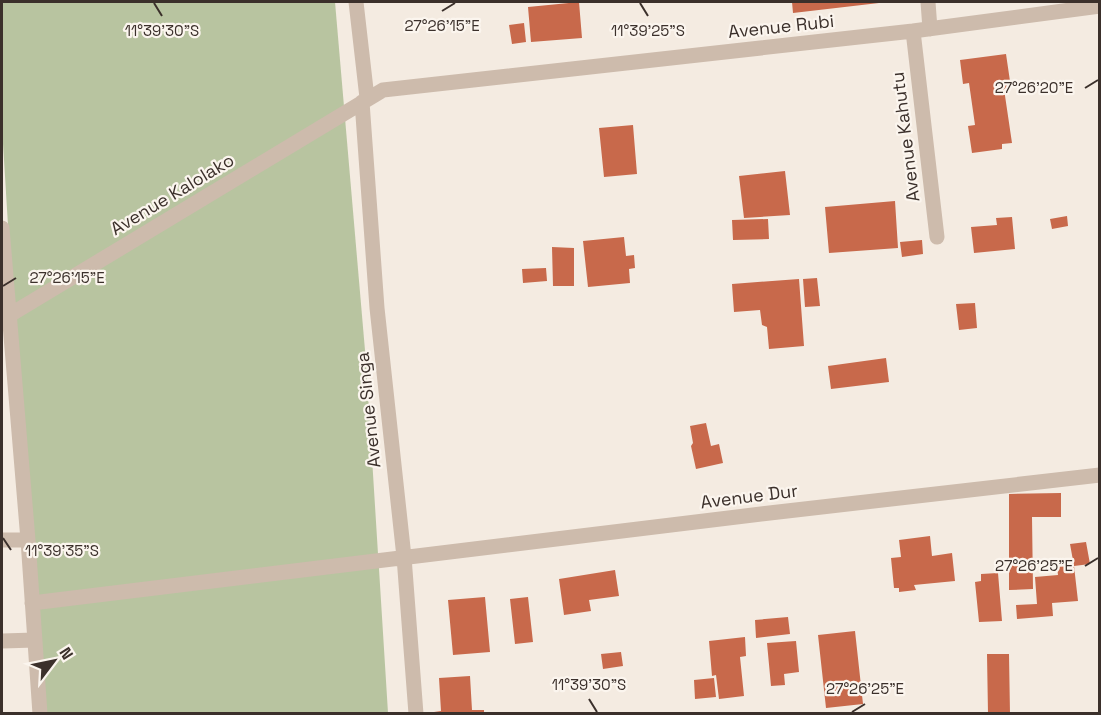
<svg xmlns="http://www.w3.org/2000/svg" width="1101" height="715" viewBox="0 0 1101 715" font-family="'Space Grotesk',sans-serif">
<rect width="100%" height="100%" fill="#f4ebe1"/>
<path fill="#b8c4a0" d="M2,2H335L366,362L388,713H41L32,611L2,128Z"/>
<path fill="#c8694b" d="M579,2L582,38L531,42L528,7Z
M792,2H879V3L793,13Z
M524,23L526,42L512,44L509,25Z
M1006,54L1011,88L1004,89L1012,143L1002,144V149L972,153L968,126L975,125L969,83L963,84L960,60Z
M633,125L637,174L604,177L599,128Z
M785,171L790,215L744,218L739,176Z
M895,201L898,248L829,253L825,207Z
M1067,216L1068,226L1052,229L1050,219Z
M1012,217L1015,249L974,253L971,227L997,225L996,218Z
M768,219L769,239L733,240L732,220Z
M624,237L626,256L634,255L635,268L629,269L630,283L588,287L583,241Z
M922,240L923,254L902,257L900,242Z
M552,247L574,248V286H553Z
M546,268L547,281L523,283L522,269Z
M817,278L820,306L805,307L803,279Z
M799,279L804,346L769,349L767,327L762,325L760,310L734,312L732,284Z
M975,303L977,328L959,330L956,304Z
M886,358L889,382L831,389L828,366Z
M706,423L711,446L719,444L723,463L696,469L691,446L693,443L690,426Z
M1061,493V517H1032L1033,589L1009,590V494Z
M930,536L932,556L952,553L955,581L914,585L916,590L899,592V588H894L891,558L901,557L899,540Z
M1086,542L1090,564L1074,566L1070,544Z
M1074,566L1078,601L1052,603L1053,616L1017,619L1016,605L1037,604L1035,577L1058,575L1057,567Z
M615,570L619,596L589,600L591,611L564,615L559,579Z
M998,573L1002,621L979,622L975,582L981,581V574Z
M485,597L490,652L453,655L448,600Z
M528,597L533,642L515,644L510,599Z
M788,617L790,634L756,638L755,620Z
M855,631L863,704L826,708L818,635Z
M745,637L746,656L740,657L744,696L719,699L716,675L712,676L709,641Z
M796,641L799,672L784,674L785,685L771,686L767,643Z
M621,652L623,666L603,669L601,654Z
M987,654H1009L1010,714H988Z
M470,676L472,710H484V714H434V712L441,711L439,678Z
M714,678L716,697L695,699L694,680Z"/>
<g fill="none" stroke-linecap="round" stroke-linejoin="round">
<path stroke="#cdbbac" stroke-width="15" d="M356,2L367,98
M928,2L930,29
M913,31L937,237
M362,102L377,308L404,557L416,714
M2,228L28,540L40,714
M2,316H8L383,90L913,31L1100,6
M2,540H28
M32,603L761,514L1100,475
M2,641L35,640"/>
</g>
<path fill="none" stroke="#3b302b" stroke-width="2" d="M154,3L162,16M640,3L648,16M442,11L455,3M1085,88L1098,80M3,286L16,278M3,538L11,550M1085,566L1098,558M589,699L597,712M852,712L865,704"/>
<g text-anchor="middle" dominant-baseline="central" stroke-width="4.5" stroke-linejoin="round" paint-order="stroke">
<g font-size="18" fill="#3b302b" stroke="#fbf5ee">
<text transform="translate(781 26) rotate(-6)">Avenue Rubi</text>
<text transform="translate(905 137) rotate(-97)">Avenue Kahutu</text>
<text transform="translate(172 194) rotate(-31)">Avenue Kalolako</text>
<text transform="translate(368 410) rotate(-96)">Avenue Singa</text>
<text transform="translate(749 496) rotate(-7)">Avenue Dur</text>
</g>
</g>
<g font-size="15" text-anchor="middle" fill="#3b302b" stroke="#fbf5ee" stroke-width="4.5" stroke-linejoin="round" paint-order="stroke">
<text x="442" y="31">27°26'15"E</text>
<text x="162" y="36">11°39'30"S</text>
<text x="648" y="36">11°39'25"S</text>
<text x="1034" y="93">27°26'20"E</text>
<text x="67" y="283">27°26'15"E</text>
<text x="62" y="556">11°39'35"S</text>
<text x="1034" y="571">27°26'25"E</text>
<text x="589" y="690">11°39'30"S</text>
<text x="865" y="694">27°26'25"E</text>
</g>
<rect width="1101" height="715" fill="none" stroke="#3b302b" stroke-width="6"/>
<g transform="translate(54 661) rotate(58)" stroke="#fbf5ee" stroke-width="4.5" paint-order="stroke">
<path d="M0-4.5L10 22L0 15L-10 22Z" fill="#3b302b"/>
<text y="-9" font-size="16" font-weight="bold" text-anchor="middle" fill="#3b302b">N</text>
</g>
</svg>
